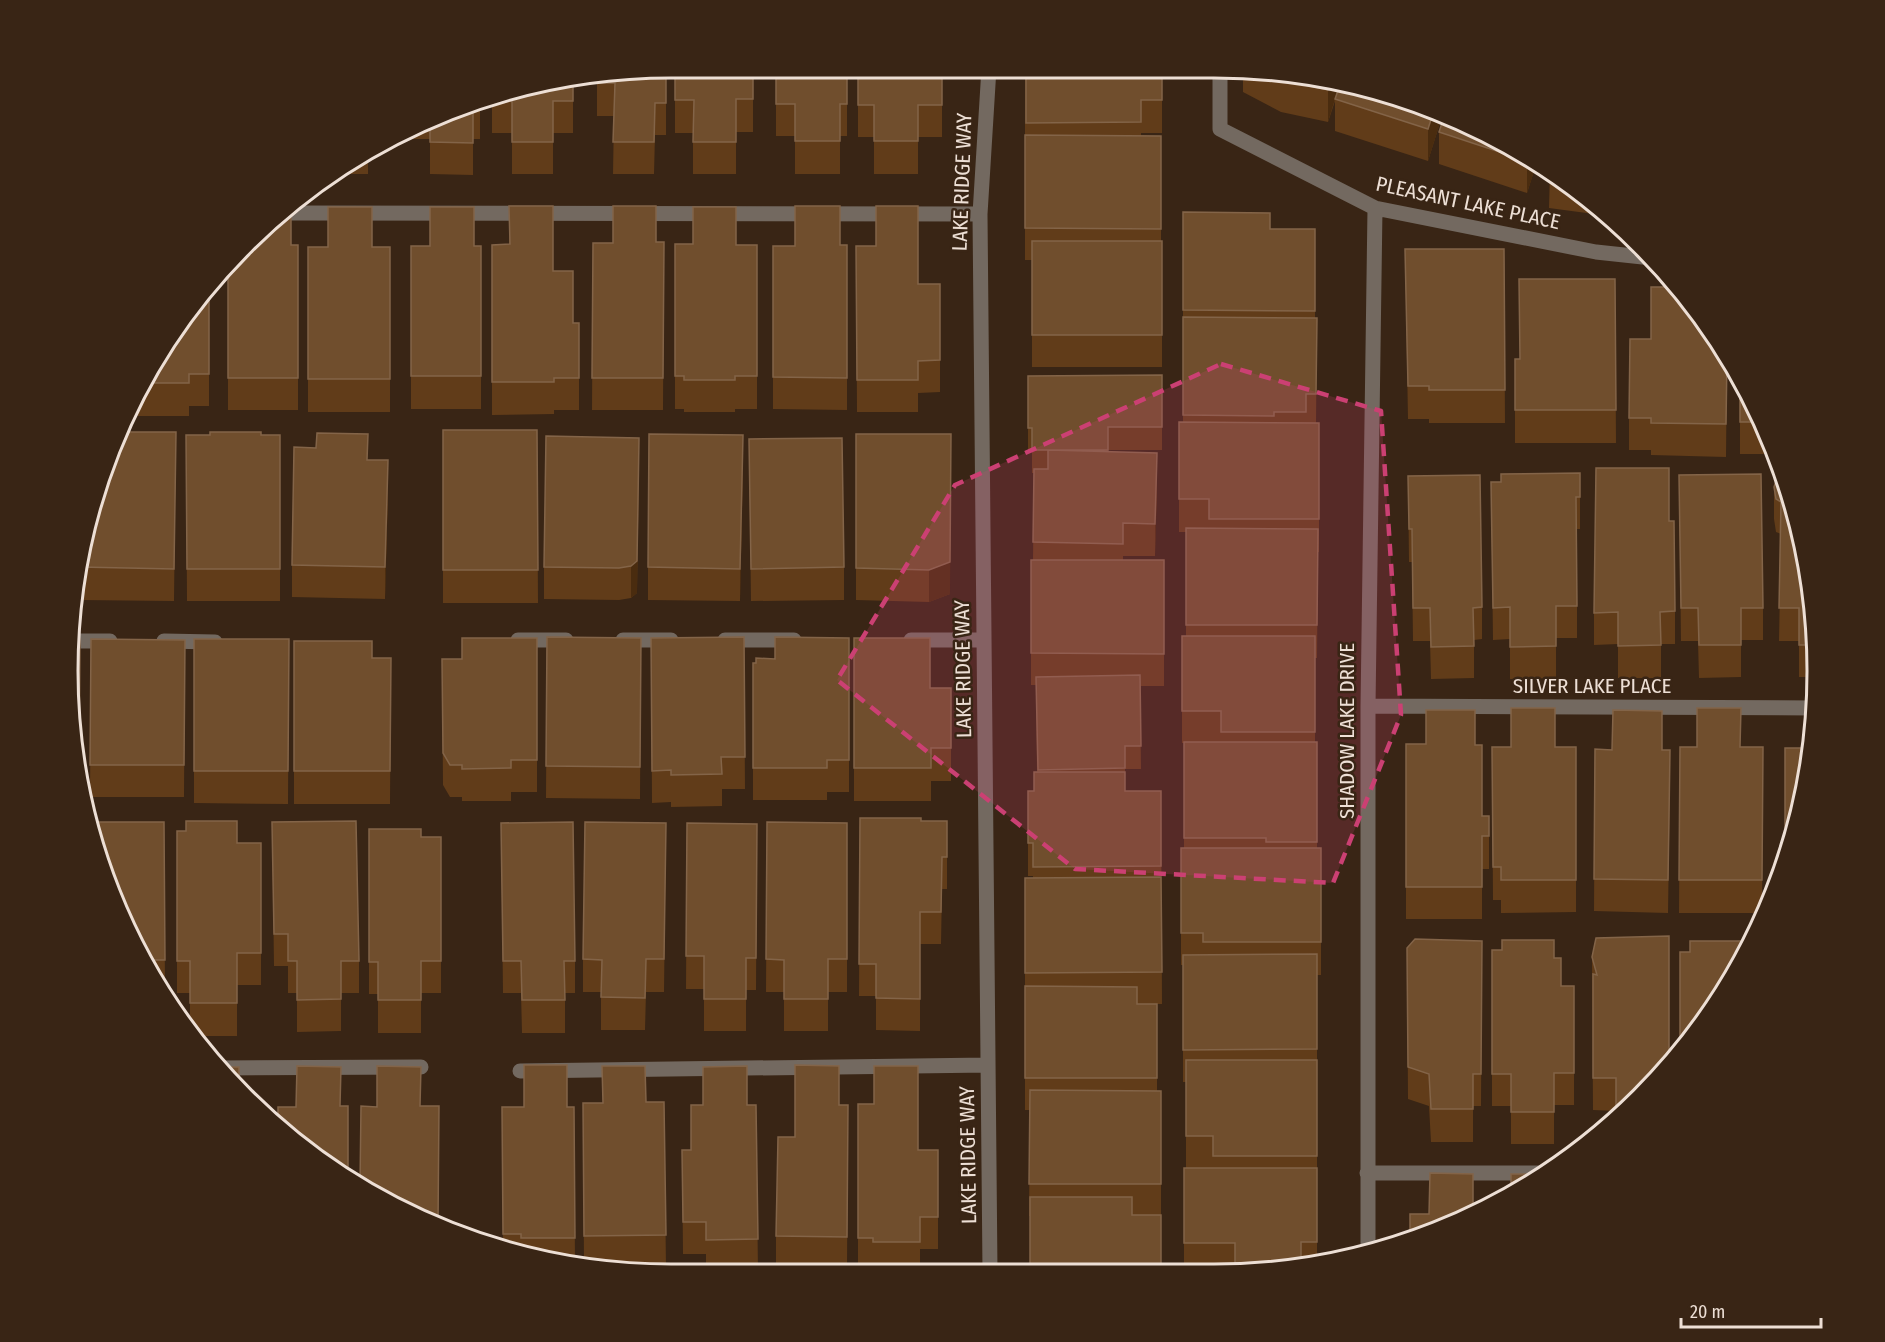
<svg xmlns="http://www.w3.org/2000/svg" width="1885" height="1342" viewBox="0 0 1885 1342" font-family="'Fira Sans Condensed',sans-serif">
<rect width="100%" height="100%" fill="#392515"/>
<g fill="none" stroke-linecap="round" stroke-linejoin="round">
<path stroke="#736960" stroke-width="15" d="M989,68L980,214L990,1271
M1220,68V129L1375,208L1596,252L1652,258
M286,213L980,214
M518,640H566
M623,640H671
M725,640H794
M911,640H984
M71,641H110
M164,641L215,642
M1368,706L1816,708
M220,1068L421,1067
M520,1071L988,1065
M1367,1173H1540
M1368,1254V706L1375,208"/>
</g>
<path fill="#613c19" d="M666,68V135H655L654,174H613L614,116H597V77Z
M675,68H753V132H736V174H693V133H675Z
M776,68H847V136H840V174H795V136H776Z
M858,68H942V137H918V174H874V137H858Z
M1025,68H1162V133H1141V136H1161V241H1162V367H1032V260H1025Z
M1243,70L1332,79L1443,113L1428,161L1335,131V101L1328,122L1281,112L1243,92Z
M573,80V133H553V174H512V133H492V96Z
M480,100V139H473V175L430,174V139H411V129L440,114Z
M1439,132L1515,148L1537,162L1527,193L1439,164Z
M368,152V174H330L336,169Z
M1550,171L1582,192L1605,214H1594L1549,208Z
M509,206L553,271L573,323H579V410H554V414L492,415V245L509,244Z
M876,206L918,284H940V392L918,393V412H857L856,246H876Z
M1183,212L1270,229H1315V318H1317L1316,423H1319V552H1318L1317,658H1315V742H1317V848H1321V975H1317V1264L1293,1269L1184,1270V1168H1186V1082H1183V965H1181V848H1184V743H1182V636H1186V532H1179V422H1183Z
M664,242L663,410H592L593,243Z
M675,244L757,245V409H735V412H684V409H675Z
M291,245H298V410H228V264Z
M847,245V410L773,409V246Z
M411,246H481V409H411Z
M308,247H390V412H308Z
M1405,249H1504L1505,423H1429V419H1408Z
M1615,279L1616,443H1515V359H1519Z
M209,285V406H189V416H138V391L149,369Z
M1678,287L1727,356L1726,457L1651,455V450H1629V418L1651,339Z
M1162,375V450H1108V451L1157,485L1155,556H1123V560H1164V686H1140L1141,769H1125V791H1161L1162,1004H1137H1157V1091H1161V1215L1029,1216L1030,1110H1025V878H1033V876H1028V791H1034L1037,772L1036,685H1031V560H1033L1034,473H1032V450H1028V376Z
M1740,376L1775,454H1740Z
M443,430H537L538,603H443Z
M176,432L174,601L80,600V567Z
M856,434L950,594L929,602L856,600Z
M186,435H280V601H187Z
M749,439L844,567V600L751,601Z
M368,460L388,492L385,599L292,597V565Z
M743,467L740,601L648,600V567Z
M639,470L637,593L631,598L619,600L544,599V567Z
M1580,473V529H1577V638H1556V678L1510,679V639L1493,640L1491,482H1501Z
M1679,475L1763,608V640H1741V677L1699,678L1698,641H1681Z
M1408,476L1482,607V639L1474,640V678L1431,679L1430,641H1413L1412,562H1409Z
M1786,481L1812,592L1815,677H1799V641H1779L1781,534L1776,532L1774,519V487Z
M1669,521L1675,611V644H1661V678H1618V644L1594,645V613Z
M74,586V599H72L73,593Z
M547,637L641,638L640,799L546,798Z
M744,637L745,789H722V806L671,807V802L652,803L651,638Z
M537,638V792H511V801H462V797H450L443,785L442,659H462Z
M849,638V792H827V800H753V663L775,659Z
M854,638L930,688H951V781H931V801H854Z
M80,639L79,788L69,710Z
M91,639L185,640L184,797H90Z
M194,639H289L288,804L194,803Z
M294,641L372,658H391L390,804H294Z
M1511,708L1555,747H1576V912L1501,913V900H1493L1492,747H1511Z
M1406,744L1475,745L1482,816H1489V869H1482V919H1406Z
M1680,747H1763L1762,913H1679Z
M1595,749L1662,750L1670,782L1668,913L1594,911Z
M860,818L921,821H947V889H942L941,944H920V1031L876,1030V996H859Z
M164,822L165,990L130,938Z
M272,822L359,961V993H341V1031L297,1032V993H288V966H274Z
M767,822L847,823V992H828V1031H784V992H766Z
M501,823L575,961V993H565V1033H522L521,993H503Z
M666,823L664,992H646L645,1030H601V992H583V959Z
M687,823L757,824L756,990H746V1031H704V989H686Z
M369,829L421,837H441V993H421V1033H378V994H369Z
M177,831L237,843H261V985H237V1036H195L190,1028V993H177Z
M1482,941L1481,1106H1473V1142H1431L1429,1106L1408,1099L1407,948Z
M1492,950L1554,958L1561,986H1574V1105H1554V1144H1511V1106H1492Z
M1592,957L1669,1064L1616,1121V1111L1593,1110Z
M602,1066L646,1102H664L666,1268H602L584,1265L583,1103H603Z
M858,1104L918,1150H938V1249H920V1272H873V1270H858Z
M747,1105H756L758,1272H706V1254H683L682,1150H691Z
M839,1105H848L847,1269L776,1268V1236L795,1137Z
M502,1107H574L575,1264L515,1254L503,1249Z"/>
<path fill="#4a2c0f" d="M1332,79L1342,82L1335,99L1328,122V90Z
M1434,110L1443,113L1428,161V129Z
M1528,157L1537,162L1527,193V161Z
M743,435V467L740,601V569Z
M639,438L637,593L631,598V566Z
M1157,453V485L1155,556V524Z
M388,460V492L385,599V567Z
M951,467L950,594L929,602V570Z"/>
<path fill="#704e2d" stroke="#836448" stroke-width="1.5" d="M666,68V103H655L654,142H613L615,83H597V77Z
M675,68H753V99H736V142H693L694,100H675Z
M776,68H847V104H840V141H795V104H776Z
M858,68H942V105H918V141H874V105H858Z
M1026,68H1162V100H1141V122L1026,123Z
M1268,73L1332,79L1328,90L1281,80Z
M573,80V101H553V142H512V101H492V96L514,88Z
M1341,82L1434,110L1428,129L1335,99Z
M480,100V106H473V143L430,142V119L440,114Z
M1445,114L1515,148L1528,157L1527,161L1439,132Z
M1025,135L1161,136V229L1025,228Z
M1550,171L1558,177L1549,175Z
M509,206H553V271H573V323H579V378H554V382H492V245L510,244Z
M613,206H656V242H664L663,378H592L593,243H613Z
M795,206H840V245H847V378L773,377V246H795Z
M876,206H918V284H940V360L918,361V380H857L856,246H876Z
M328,207H372V247H390V379H308V247H328Z
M430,207H474V246H481V376H411V246H430Z
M693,207H736V245H757V376H735V380H684V376H675V244H693Z
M291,208V245H298V378H228V264Z
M1183,212L1270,213V229H1315V311L1183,310Z
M1032,241H1162V335H1032Z
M1405,249H1504L1505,390H1429V386H1408Z
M1519,279H1615L1616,410H1515V359H1520Z
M209,285V374H189V383H141L149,369Z
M1651,287H1678L1727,356L1726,424L1651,423V418H1629L1630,339H1651Z
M1183,317L1317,318L1316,394H1306V412H1274V416L1183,415Z
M1162,375V427H1108V450H1032V428H1028V376Z
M1740,377L1760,422H1740Z
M1179,422L1319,423V519H1209V499H1179Z
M443,430H537L538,570H443Z
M118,432H176L174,569L80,567L114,440Z
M210,432H261V435H280V569H187L186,435H210Z
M317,433L368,434L367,460H388L385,567L292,565L294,447L316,448Z
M649,434L743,435L740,569L648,567Z
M856,434H951L950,562L929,570L856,568Z
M546,436L639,438L637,561L631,566L619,568L544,567Z
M842,438L844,567L751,569L749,439Z
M1048,450L1157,453L1155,524L1123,523V544L1033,542L1034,469H1048Z
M1596,468H1669V521H1674L1675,611L1660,612L1661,645L1618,646V612L1594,613Z
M1580,473V497H1576L1577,606H1556V646L1510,647V607L1493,608L1491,482H1501V474Z
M1761,474L1763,608H1741V645H1699L1698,608H1681L1679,475Z
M1480,475L1482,607L1473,608L1474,646L1431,647L1430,608H1413L1412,529H1409L1408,476Z
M1786,479L1812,592L1814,645H1799V608H1779L1781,502L1776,499L1774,487L1776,481H1786Z
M1186,528L1318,529L1317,625H1186Z
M1031,560H1164V654L1031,653Z
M1182,636H1315V732H1221V711H1182Z
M547,637L641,638L640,767L546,766Z
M744,637L745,757H721L722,774L671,775V770L652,771L651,638Z
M775,637L849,638V760H827V768H753V663H756V658L775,659Z
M462,638H537V760H511V768L462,769V765H450L443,753L442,659H462Z
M854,638H930V688H951V748H931V768H854Z
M71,639H80L79,762H76L69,710Z
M91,639L185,640L184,765H90Z
M194,639H289L288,771H194Z
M294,641H372V658H391L390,771H294Z
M1140,675L1141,746H1125V768L1038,770L1036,677Z
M1805,707H1816V710L1797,827L1785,858V748H1805Z
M1511,708H1555V747H1576V880H1501V867H1493L1492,747H1511Z
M1697,708H1741L1740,747H1763L1762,880H1679L1680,747H1697Z
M1426,710H1475V745H1482V816H1489V836H1482V887H1406V744H1426Z
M1613,710L1662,711V750H1670L1668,880L1594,879L1595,749L1612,750Z
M1184,742H1317V842H1266V838H1184Z
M1034,772H1125V791H1161V866L1033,867V843H1028V791H1034Z
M860,818H921V821H947V857H942L941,912H920V999L876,998V964H859Z
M186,821H237V843H261V953H237V1003H190V961H177V831H186Z
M356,821L359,961H341V999L297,1000V961H288V934H274L272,822Z
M91,822H164L165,960H145L130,938Z
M573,822L575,961H564L565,1000H522L521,961H503L501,823Z
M585,822L666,823L664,959H646L645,998L601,997L602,960L583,959Z
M767,822L847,823V959H828V999H784V960L766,959Z
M687,823L757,824L756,958H746V999H704V956H686Z
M369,829H421V837H441V961H421V1000H378V962H369Z
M1181,848H1321V942H1203V933H1181Z
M1161,877L1162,972L1025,973V878Z
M1669,936V1064L1625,1111H1616V1078H1593V974L1597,975L1592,957L1596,938Z
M1415,939L1482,941L1481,1074H1473V1109H1431L1429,1074L1408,1067L1407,948Z
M1502,940H1554V958H1561V986H1574V1073H1554V1112H1511V1074H1492V950H1502Z
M1690,941H1753L1693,1038L1680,1052V952H1690Z
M1317,954V1049L1183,1050V955Z
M1025,986L1137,987V1004H1157V1078H1025Z
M1186,1060H1317V1156H1213V1136H1186Z
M524,1065H567V1107H574L575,1238H521V1234H503L502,1107H524Z
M795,1065L839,1066V1105H848L847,1237L776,1236L778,1137H795Z
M297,1066L341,1067L340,1106H348V1177L304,1150L278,1126V1107H296Z
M377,1066L421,1067L420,1106H439L438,1225L404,1212L360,1185L361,1106L377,1107Z
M602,1066H645L646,1102H664L666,1235L584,1236L583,1103H603Z
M747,1066V1105H756L758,1239L706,1240V1222H683L682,1150H691V1105H703V1067Z
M874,1066H918V1150H938V1217H920V1242H873V1238H858V1104H874Z
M216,1067H239V1090Z
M1030,1090L1161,1091V1184H1029Z
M1184,1168H1317V1242H1301V1263H1235V1243H1184Z
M1430,1173L1473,1174V1215H1475L1410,1239V1214H1429Z
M1511,1174H1538L1511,1192Z
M1030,1197H1132V1215H1161V1270L1030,1271Z"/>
<path fill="#cb4073" fill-opacity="0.2" stroke="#cb4073" stroke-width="4.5" stroke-dasharray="12 8" stroke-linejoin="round" d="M1221,364L1381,411L1401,715L1333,883L1075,869L837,680L955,485Z"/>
<g text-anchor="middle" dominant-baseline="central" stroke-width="5" stroke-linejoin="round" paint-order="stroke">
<g font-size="21" fill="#eddfd5" stroke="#392515">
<text transform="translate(962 182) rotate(-88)">LAKE RIDGE WAY</text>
<text transform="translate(1468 203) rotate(12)">PLEASANT LAKE PLACE</text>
<text transform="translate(963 669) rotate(-91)">LAKE RIDGE WAY</text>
<text x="1592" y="686">SILVER LAKE PLACE</text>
<text transform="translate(1347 731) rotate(-90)">SHADOW LAKE DRIVE</text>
<text transform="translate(968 1155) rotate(-91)">LAKE RIDGE WAY</text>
</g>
</g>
<path d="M0 0H1885V1342H0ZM671 78H1214A593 593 0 0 1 1807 671V671A593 593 0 0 1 1214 1264H671A593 593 0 0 1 78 671V671A593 593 0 0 1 671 78Z" fill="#392515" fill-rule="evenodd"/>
<path fill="none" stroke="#eddfd5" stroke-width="3" d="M671 78H1214A593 593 0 0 1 1807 671V671A593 593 0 0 1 1214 1264H671A593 593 0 0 1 78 671V671A593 593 0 0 1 671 78Z"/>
<path d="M1681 1318v9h140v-9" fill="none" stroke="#eddfd5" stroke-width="3"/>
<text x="1690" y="1318" font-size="18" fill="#eddfd5" stroke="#392515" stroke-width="4.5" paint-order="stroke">20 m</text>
</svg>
